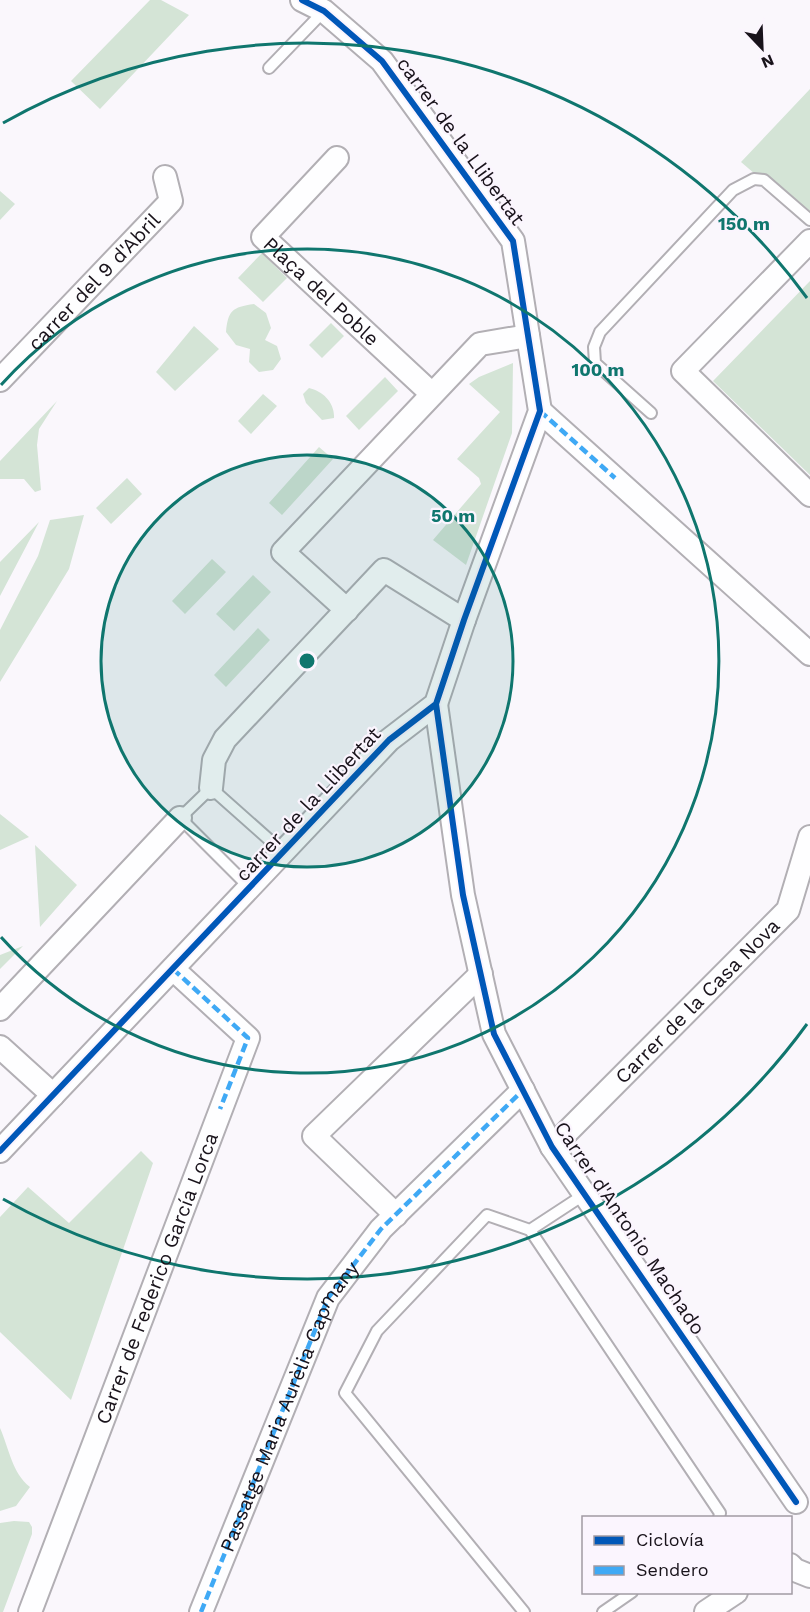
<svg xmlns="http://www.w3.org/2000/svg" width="810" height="1612" viewBox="0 0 810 1612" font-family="'Work Sans',sans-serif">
<rect width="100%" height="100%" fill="#faf7fc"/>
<path fill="#d4e4d6" d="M150,0H161L189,15L100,109L71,81Z
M810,89V212L805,217L741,162Z
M0,191L15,204L0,220Z
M262,253L287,278L263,302L238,278Z
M810,281V475L713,381Z
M254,304L266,313L271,328L265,340L277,346L281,359L273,370L259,372L249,362L250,349L236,345L226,332C228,311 232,307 254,304Z
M331,323L344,336L322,358L309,345Z
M194,326L219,349L175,391L156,372Z
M513,363L512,433L466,565L433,540L481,484L479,478L457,459L500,412L469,384L479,377Z
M385,377L398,391L359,430L346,416Z
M309,388C323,391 335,403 334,418L322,420L306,403L303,394Z
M263,394L277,406L251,434L238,421Z
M57,401L39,429L37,445L41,490L35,492L24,479H0V461Z
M319,447L333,459L282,515L269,503Z
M127,478L142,494L111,524L96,508Z
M84,515L69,569L0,682V630L38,556L50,520Z
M39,522L0,596V562Z
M212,559L226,572L185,614L172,601Z
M253,575L271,592L234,631L216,614Z
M258,628L270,640L226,687L214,675Z
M0,814L29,837L0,850Z
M35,845L77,885L40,927Z
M23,946L0,969V955Z
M141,1151L153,1163L71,1400L0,1332V1217L28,1187L69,1223Z
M0,1428C9,1448 12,1473 30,1487L16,1506L0,1511Z
M14,1521L29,1522L32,1527V1534L3,1612H0V1523Z"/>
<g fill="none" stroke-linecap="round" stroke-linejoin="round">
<g stroke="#b2afb4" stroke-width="14">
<path id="lane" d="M269,68L324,11
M651,413L595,363L594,347L600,332L733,190L754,179L764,180L810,220
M250,888L180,818L211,788L283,852
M530,1230L585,1194
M524,1612L345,1393L377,1331L487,1215L530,1230L720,1513L719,1518
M603,1612L632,1592"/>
</g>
<g stroke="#b2afb4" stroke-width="26">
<g id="street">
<path id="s1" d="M337,158L263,237L432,394"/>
<path d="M810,241L683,371L810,495"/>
<path id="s2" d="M0,380L171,201L165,177"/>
<path d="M540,411L810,654"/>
<path d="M347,610L283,552L480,344L528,336"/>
<path d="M436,704L463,895L494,1034L552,1147L796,1502"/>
<path d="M211,788L214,760L225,739L384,570L464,620"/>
<path d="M0,1009L180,818"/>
<path d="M0,1047L53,1095"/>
<path id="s3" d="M552,1147L788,910L810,837"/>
<path d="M0,1151L389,740L436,704L464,620L540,411L513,241L382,61L324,11L302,0"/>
<path d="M396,1215L314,1136L481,974"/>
<path d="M790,1565L795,1570L810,1576"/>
<path id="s4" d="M30,1612L248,1038L173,969"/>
<path d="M201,1612L328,1298L381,1229L523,1090"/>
<path d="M706,1612L736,1592"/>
</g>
</g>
<use href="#lane" stroke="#fefeff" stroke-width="10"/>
<use href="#street" stroke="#fefeff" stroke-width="22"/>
<g stroke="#3fa9f5" stroke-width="4.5" stroke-dasharray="9 4.5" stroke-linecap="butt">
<path d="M540,411L615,478"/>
<path d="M173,969L248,1038L220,1109"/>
<path id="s5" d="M201,1612L328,1298L381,1229L523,1090"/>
</g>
<g stroke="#fbf5fe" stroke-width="10">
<path id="cycleway" d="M436,704L463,895L494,1034L552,1147L796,1502
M0,1151L389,740L436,704L464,620L540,411L513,241L382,61L324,11L302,0"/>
</g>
<use href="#cycleway" stroke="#0057b8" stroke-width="6"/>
</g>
<circle cx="307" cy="661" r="206" fill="#0f766e" fill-opacity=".12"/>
<g fill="none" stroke="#0f766e" stroke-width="3">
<circle cx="307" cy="661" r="206"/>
<path d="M1 385A412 412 0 1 1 1 937"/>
<path d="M807 1024A618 618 0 0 1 3 1199M3 123A618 618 0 0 1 807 298"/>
</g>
<g text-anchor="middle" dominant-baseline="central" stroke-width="4.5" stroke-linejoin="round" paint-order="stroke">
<g font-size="20" fill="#19131b" stroke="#fbf5fe">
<text transform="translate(461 141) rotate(54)">carrer de la Llibertat</text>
<text stroke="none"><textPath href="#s2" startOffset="136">carrer del 9 d'Abril</textPath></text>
<text stroke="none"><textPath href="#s1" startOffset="188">Plaça del Poble</textPath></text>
<text transform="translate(308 804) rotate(-47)">carrer de la Llibertat</text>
<text stroke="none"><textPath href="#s3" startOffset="206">Carrer de la Casa Nova</textPath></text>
<text transform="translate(630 1228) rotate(56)">Carrer d'Antonio Machado</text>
<text stroke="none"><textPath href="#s4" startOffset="357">Carrer de Federico García Lorca</textPath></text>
<text stroke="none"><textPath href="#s5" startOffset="224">Passatge Maria Aurèlia Capmany</textPath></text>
</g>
</g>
<circle cx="307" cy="661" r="9" fill="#0f766e" stroke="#fbf5fe" stroke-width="3"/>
<g font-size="18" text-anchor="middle" font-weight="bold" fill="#0f766e" stroke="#fbf5fe" stroke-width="4.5" stroke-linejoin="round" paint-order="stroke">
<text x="744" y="230">150 m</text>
<text x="598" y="376">100 m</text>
<text x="453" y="522">50 m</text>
</g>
<rect x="582" y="1516" width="210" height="78" fill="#fbf5fe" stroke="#a19ba3" stroke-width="1.5"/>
<rect x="594" y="1536" width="30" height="9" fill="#0057b8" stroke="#a19ba3" stroke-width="1.5"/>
<text x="636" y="1546" font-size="18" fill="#19131b">Ciclovía</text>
<rect x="594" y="1566" width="30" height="9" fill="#3fa9f5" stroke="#a19ba3" stroke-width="1.5"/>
<text x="636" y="1576" font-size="18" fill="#19131b">Sendero</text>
<g transform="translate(762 48) rotate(157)" stroke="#fbf5fe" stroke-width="4.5" paint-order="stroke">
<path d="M0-4.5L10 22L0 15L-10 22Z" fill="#19131b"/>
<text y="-9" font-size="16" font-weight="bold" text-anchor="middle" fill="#19131b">N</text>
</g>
</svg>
